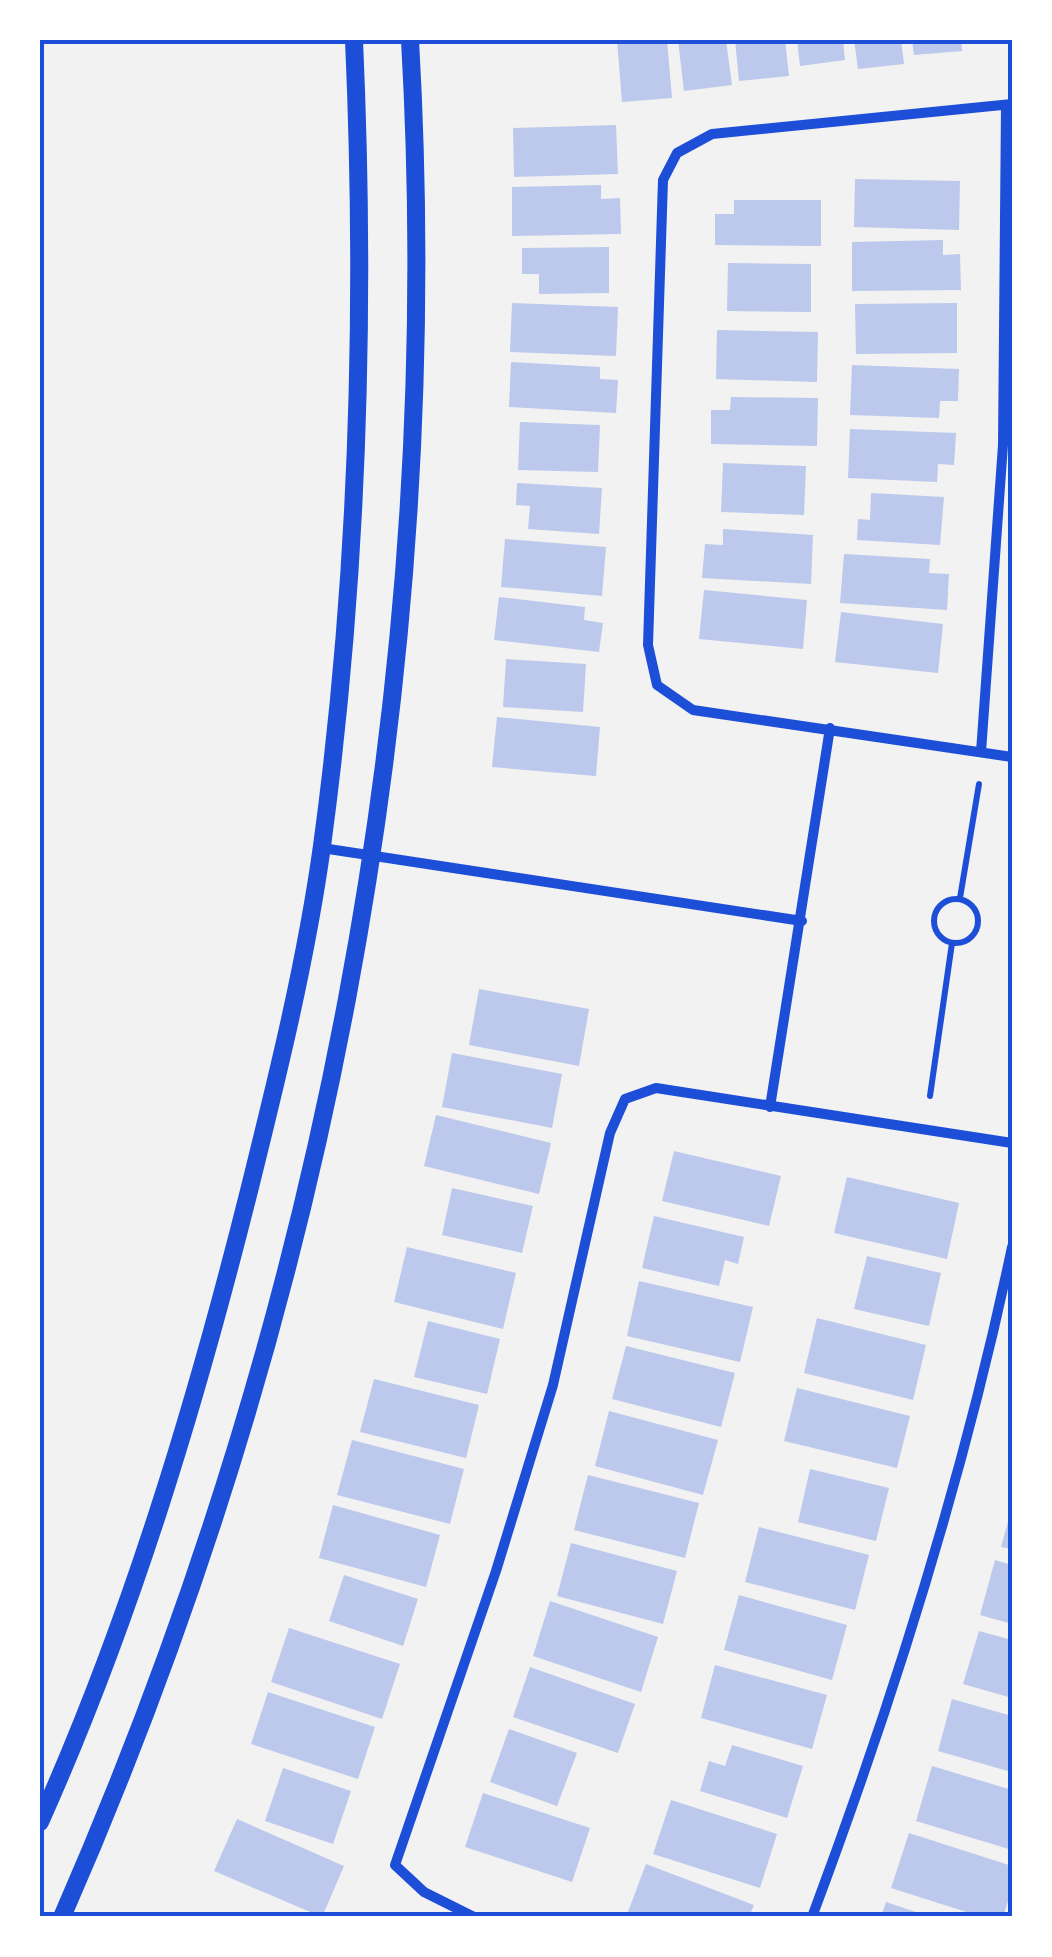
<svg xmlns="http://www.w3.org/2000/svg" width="1052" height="1957" viewBox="0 0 1052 1957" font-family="'Fira Sans Condensed',sans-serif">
<rect width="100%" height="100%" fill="#f2f2f2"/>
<path fill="#bdc9ec" d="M617,40H667L672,98L622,102Z
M678,40H726L732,85L684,91Z
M735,40H785L789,76L739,81Z
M797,40H843L845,60L800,66Z
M854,40H901L904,64L858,69Z
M912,40H961L962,51L914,55Z
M616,125L618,174L514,177L513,128Z
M855,179L960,181L959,230L854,227Z
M601,185V199L620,198L621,234L512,236V187Z
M734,200H821V246L715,245V214H734Z
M943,240V255L960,254L961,290L852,291V242Z
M609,247V293L539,294V274H522V248Z
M728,263L811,264V312L727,311Z
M512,303L618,307L616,356L510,352Z
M957,303V353L856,354L855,304Z
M717,330L818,332L817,382L716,379Z
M511,362L600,367V379L618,380L616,413L509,407Z
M852,365L959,369L958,401H940L939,418L850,415Z
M731,397L818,398L817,446L711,444V410H730Z
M520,422L600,425L598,472L518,470Z
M850,429L956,433L954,465L938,464L937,482L848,478Z
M723,463L806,466L804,515L721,512Z
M517,483L602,488L599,534L528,529L530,506L516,505Z
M871,493L944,497L940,545L857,540L858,519L870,520Z
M723,529L813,535L811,584L702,578L705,544L723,545Z
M505,539L606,547L602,596L501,587Z
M844,554L930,559L929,573L949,574L947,610L840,603Z
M704,590L807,600L803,649L699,639Z
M499,597L585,607L584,620L603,623L599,652L494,640Z
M841,612L943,624L938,673L835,662Z
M506,659L586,664L583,712L503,707Z
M497,717L600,727L596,776L492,767Z
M479,989L589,1009L579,1066L469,1045Z
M452,1053L562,1074L552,1128L442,1107Z
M436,1115L551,1143L539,1194L424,1166Z
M674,1151L781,1176L769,1226L662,1201Z
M847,1177L959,1203L947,1259L834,1233Z
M452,1188L533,1206L522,1253L442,1235Z
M654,1216L744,1237L738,1264L725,1260L719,1286L642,1268Z
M407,1247L516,1273L503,1329L394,1302Z
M867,1256L941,1273L929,1326L854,1309Z
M639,1281L753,1307L740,1362L627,1336Z
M817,1318L926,1345L913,1400L804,1373Z
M428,1321L500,1339L487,1394L414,1377Z
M626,1346L735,1373L721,1427L612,1399Z
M374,1379L479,1405L466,1458L360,1432Z
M797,1388L910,1416L897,1468L784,1441Z
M609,1411L718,1440L703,1495L595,1466Z
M352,1440L464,1469L450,1524L337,1495Z
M810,1469L889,1488L876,1541L798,1522Z
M588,1475L699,1503L685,1558L574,1530Z
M333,1505L440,1535L426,1587L319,1558Z
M1011,1511H1012V1549L1001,1547Z
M759,1527L869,1555L855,1610L745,1582Z
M571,1543L677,1571L663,1624L557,1596Z
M995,1560L1012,1565V1624L980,1615Z
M344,1575L418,1599L403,1646L329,1621Z
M739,1595L847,1625L832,1680L724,1650Z
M550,1601L658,1637L641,1692L533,1656Z
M289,1628L400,1664L382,1719L271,1682Z
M979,1631L1012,1640V1698L963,1684Z
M715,1665L827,1695L812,1749L701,1718Z
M530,1667L635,1704L618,1753L513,1717Z
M268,1692L375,1727L358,1779L251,1744Z
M952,1699L1012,1716L1008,1771L938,1751Z
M509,1729L577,1753L557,1806L490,1782Z
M732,1745L803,1766L787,1818L700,1791L709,1761L725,1766Z
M932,1766L1012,1790V1850L916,1821Z
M283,1768L351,1791L333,1844L265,1821Z
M483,1793L590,1828L572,1882L465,1847Z
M671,1800L777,1834L760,1888L653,1854Z
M237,1819L344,1866L322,1917L214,1871Z
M909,1833L1012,1866V1888L1003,1917H982L891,1888Z
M646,1864L754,1905L749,1917H626Z
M886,1902L928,1916V1917H881Z"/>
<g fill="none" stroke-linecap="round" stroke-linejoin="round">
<path stroke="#1d4ed8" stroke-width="6" d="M960,898L979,784
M934 921a22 22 0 1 1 44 0a22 22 0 1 1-44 0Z
M930,1096L952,943"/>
<path stroke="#1d4ed8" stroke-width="10" d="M1012,104L712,134L677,153L663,180L648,645L657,685L693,710L1012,757
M981,752L1003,445L1006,105
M322,848L802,921
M770,1107L830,728
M474,1917L424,1892L395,1865L496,1571L553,1385L610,1133L625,1099L656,1088L1012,1143
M812,1917C894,1698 964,1476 1012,1247"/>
<path stroke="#1d4ed8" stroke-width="18" d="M40,1822C131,1619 196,1403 250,1187C278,1074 306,961 322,846C358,580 366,308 354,40
M62,1917C321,1326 447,685 410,40"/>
</g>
<rect width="1052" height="1957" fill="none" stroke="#ffffff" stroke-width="85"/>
<rect x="42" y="42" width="968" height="1872" fill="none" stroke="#1d4ed8" stroke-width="4"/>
</svg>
